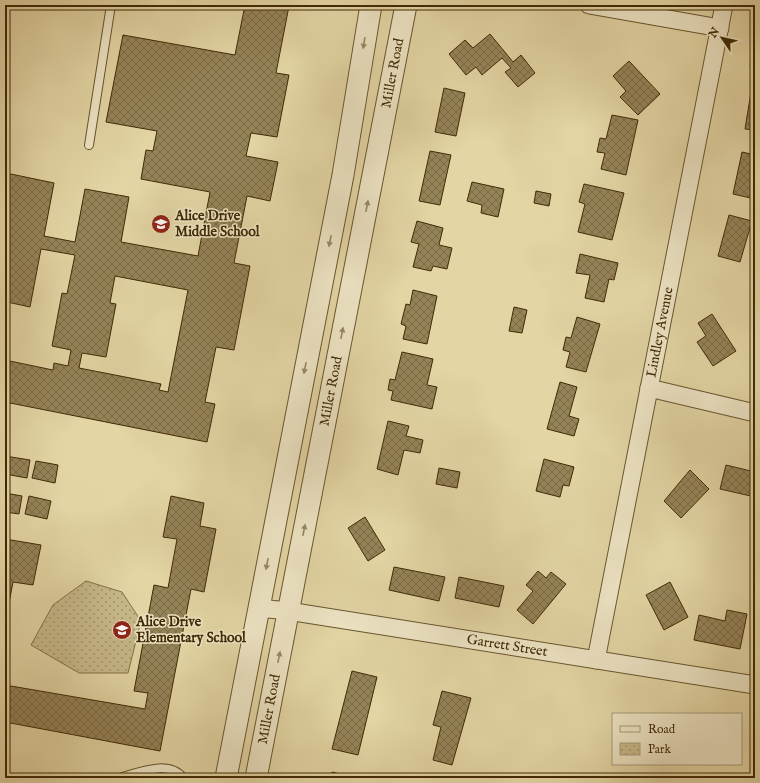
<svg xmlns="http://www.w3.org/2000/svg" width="760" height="783" viewBox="0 0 760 783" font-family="'IM FELL English',serif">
<defs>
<pattern id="park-dots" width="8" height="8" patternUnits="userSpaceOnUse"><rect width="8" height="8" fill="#c7b889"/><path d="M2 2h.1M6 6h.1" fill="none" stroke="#a3966e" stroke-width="1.8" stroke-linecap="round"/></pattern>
<pattern id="building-cross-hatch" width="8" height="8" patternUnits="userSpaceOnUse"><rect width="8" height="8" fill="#958358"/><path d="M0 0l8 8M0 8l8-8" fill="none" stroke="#7b6b47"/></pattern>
</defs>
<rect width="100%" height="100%" fill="#e3d5a4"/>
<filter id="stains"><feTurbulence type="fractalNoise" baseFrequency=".005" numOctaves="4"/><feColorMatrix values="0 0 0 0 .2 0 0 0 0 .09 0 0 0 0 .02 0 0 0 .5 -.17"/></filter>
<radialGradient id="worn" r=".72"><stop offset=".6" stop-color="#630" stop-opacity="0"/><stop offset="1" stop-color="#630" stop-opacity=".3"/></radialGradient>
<path fill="url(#park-dots)" stroke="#847148" d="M86,581L122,592L141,621L128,673H79L31,645L53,605Z"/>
<path fill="url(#building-cross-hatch)" stroke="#402a06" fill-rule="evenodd" d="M245,5L289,6L276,73L289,75L277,137L251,133L246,156L278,162L270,201L247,196L234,263L250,266L234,350L216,347L205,402L215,404L207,442L5,402V360L53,370L54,363L68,366L71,350L52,346L62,293L67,294L75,255L41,249L30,307L7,302L5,310L6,173L54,183L44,236L75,242L85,189L129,197L121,242L198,256L210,192L141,179L146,150L153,151L157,131L106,122L123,35L235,55ZM115,276L188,290L168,392L159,390L161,384L79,368L82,353L106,357L116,304L110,303Z
M490,34L513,62L521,55L535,73L518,87L505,72L511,68L502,58L482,75L476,67L466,75L449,54L465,40L473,48Z
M755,48V67L750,66Z
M629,61L660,94L638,115L620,97L626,91L613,76Z
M752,86H755V130L745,129Z
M444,88L465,93L456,136L435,132Z
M612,115L638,120L626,175L601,169L605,153L597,152L600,138L606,139Z
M430,151L451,155L440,205L419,201Z
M742,152L755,155V199L733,194Z
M472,182L504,189L498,217L481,213L482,205L467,201Z
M584,184L624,193L612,240L578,232L585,204L579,202Z
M536,191L551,194L549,206L534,203Z
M729,215L752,221L740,262L718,256Z
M417,221L443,228L439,245L452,248L447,269L433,266L431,271L413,267L419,244L411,242Z
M580,254L618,263L614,280L609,279L604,302L585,298L590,275L576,273Z
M413,290L437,296L427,344L403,339L406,326L401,324L406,304L410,305Z
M514,307L527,310L522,333L509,331Z
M712,314L736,351L713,366L697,342L706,336L698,323Z
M577,317L600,324L586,372L566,367L570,352L563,350L566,337L571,338Z
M402,352L433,359L427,385L437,387L432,409L391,400L393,391L388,390L390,379L395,380Z
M560,382L577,387L569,416L579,419L574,436L547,429Z
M388,421L409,426L406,436L423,440L420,453L404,450L398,475L377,469Z
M5,456L30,460L27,478L5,474Z
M544,459L574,467L569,486L563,485L560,497L536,491Z
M36,461L58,465L55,483L32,478Z
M726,465L755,472V497L720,489Z
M439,468L460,472L457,488L436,484Z
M690,470L709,489L681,518L664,501Z
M5,493L22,496L19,514L5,512Z
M29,496L51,501L47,519L25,514Z
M171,496L204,503L200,526L216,529L204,592L191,589L160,751L5,722V685L145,709L148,693L134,691L154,585L168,588L177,539L163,537Z
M365,517L385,550L368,561L348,528Z
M5,539L41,545L33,585L13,582L5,624Z
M394,567L445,577L439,601L389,590Z
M538,571L546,578L551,572L566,584L533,624L517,610L533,591L526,585Z
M459,577L504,586L499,607L455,598Z
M670,582L688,617L664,630L646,595Z
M727,610L747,614L740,649L694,640L699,615L725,621Z
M352,671L377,677L358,755L332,749Z
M442,691L471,698L452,765L433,760L441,727L433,725Z
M332,772L357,778H331Z"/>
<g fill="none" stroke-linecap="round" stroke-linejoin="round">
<g stroke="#69552e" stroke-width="10">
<path id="service" d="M89,145L111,5
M119,778C138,773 169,759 183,778"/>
</g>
<g stroke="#69552e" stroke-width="19">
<g id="minor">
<path d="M589,5L720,28"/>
<path d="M649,388L755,413"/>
<path id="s1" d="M259,608L288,611L755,685"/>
<path id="s2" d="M596,660L724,5"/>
</g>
</g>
<g stroke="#69552e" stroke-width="23">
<g id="tertiary">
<path d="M226,778L343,175L371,5"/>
<path id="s3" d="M256,778L406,5"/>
</g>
</g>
<use href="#service" stroke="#ede4c4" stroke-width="8"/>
<use href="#minor" stroke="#ede4c4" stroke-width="17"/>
<use href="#tertiary" stroke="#ede4c4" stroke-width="21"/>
</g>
<defs><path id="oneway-solid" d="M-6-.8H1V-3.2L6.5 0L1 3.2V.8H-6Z"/></defs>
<g fill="#968765">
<use href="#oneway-solid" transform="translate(364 43) rotate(99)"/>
<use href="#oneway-solid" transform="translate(367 206) rotate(-79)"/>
<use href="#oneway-solid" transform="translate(330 241) rotate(101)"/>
<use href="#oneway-solid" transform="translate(342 333) rotate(-79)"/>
<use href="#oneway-solid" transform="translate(305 368) rotate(101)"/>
<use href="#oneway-solid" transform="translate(304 530) rotate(-79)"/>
<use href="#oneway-solid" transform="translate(267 564) rotate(101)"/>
<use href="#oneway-solid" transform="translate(279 657) rotate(-79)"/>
</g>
<defs>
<g id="school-disc" transform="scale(1)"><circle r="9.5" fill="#8f2418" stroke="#ede4c4"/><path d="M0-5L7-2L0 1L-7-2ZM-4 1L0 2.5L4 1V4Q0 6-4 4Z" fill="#fff"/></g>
</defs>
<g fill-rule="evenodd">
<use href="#school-disc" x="161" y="224"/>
<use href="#school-disc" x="122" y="630"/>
</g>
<g text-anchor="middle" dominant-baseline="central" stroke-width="3" stroke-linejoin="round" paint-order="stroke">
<g font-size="14" fill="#402a06" stroke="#ede4c4">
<text stroke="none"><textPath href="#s3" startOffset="718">Miller Road</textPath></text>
<text stroke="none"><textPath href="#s2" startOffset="334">Lindley Avenue</textPath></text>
<text stroke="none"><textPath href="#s3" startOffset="394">Miller Road</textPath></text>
<text stroke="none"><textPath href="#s1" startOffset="251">Garrett Street</textPath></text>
<text stroke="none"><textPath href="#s3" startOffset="70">Miller Road</textPath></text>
</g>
<g font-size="14" font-weight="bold" fill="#402a06" stroke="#ede4c4" text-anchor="start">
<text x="175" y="216">Alice Drive<tspan x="175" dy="16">Middle School</tspan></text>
<text x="136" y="622">Alice Drive<tspan x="136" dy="16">Elementary School</tspan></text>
</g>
</g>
<rect width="760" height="783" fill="none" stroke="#e3d5a4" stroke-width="20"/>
<rect x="6" y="6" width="748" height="771" fill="none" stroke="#402a06" stroke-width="2"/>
<rect x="10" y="10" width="740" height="763" fill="none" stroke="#402a06"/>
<rect x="612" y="713" width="130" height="52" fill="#ede4c4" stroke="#a89a78"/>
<rect x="620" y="726" width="20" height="6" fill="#ede4c4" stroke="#a89a78"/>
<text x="648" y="733" font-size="12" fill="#402a06">Road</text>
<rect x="620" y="743" width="20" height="12" fill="url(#park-dots)" stroke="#a89a78"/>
<text x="648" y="753" font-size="12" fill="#402a06">Park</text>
<g transform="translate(722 38) rotate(304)" stroke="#ede4c4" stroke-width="3" paint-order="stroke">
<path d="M0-3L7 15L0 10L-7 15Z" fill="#402a06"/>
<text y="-6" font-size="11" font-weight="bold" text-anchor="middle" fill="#402a06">N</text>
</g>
<rect width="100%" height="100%" filter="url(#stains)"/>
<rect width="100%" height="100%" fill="url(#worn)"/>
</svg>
